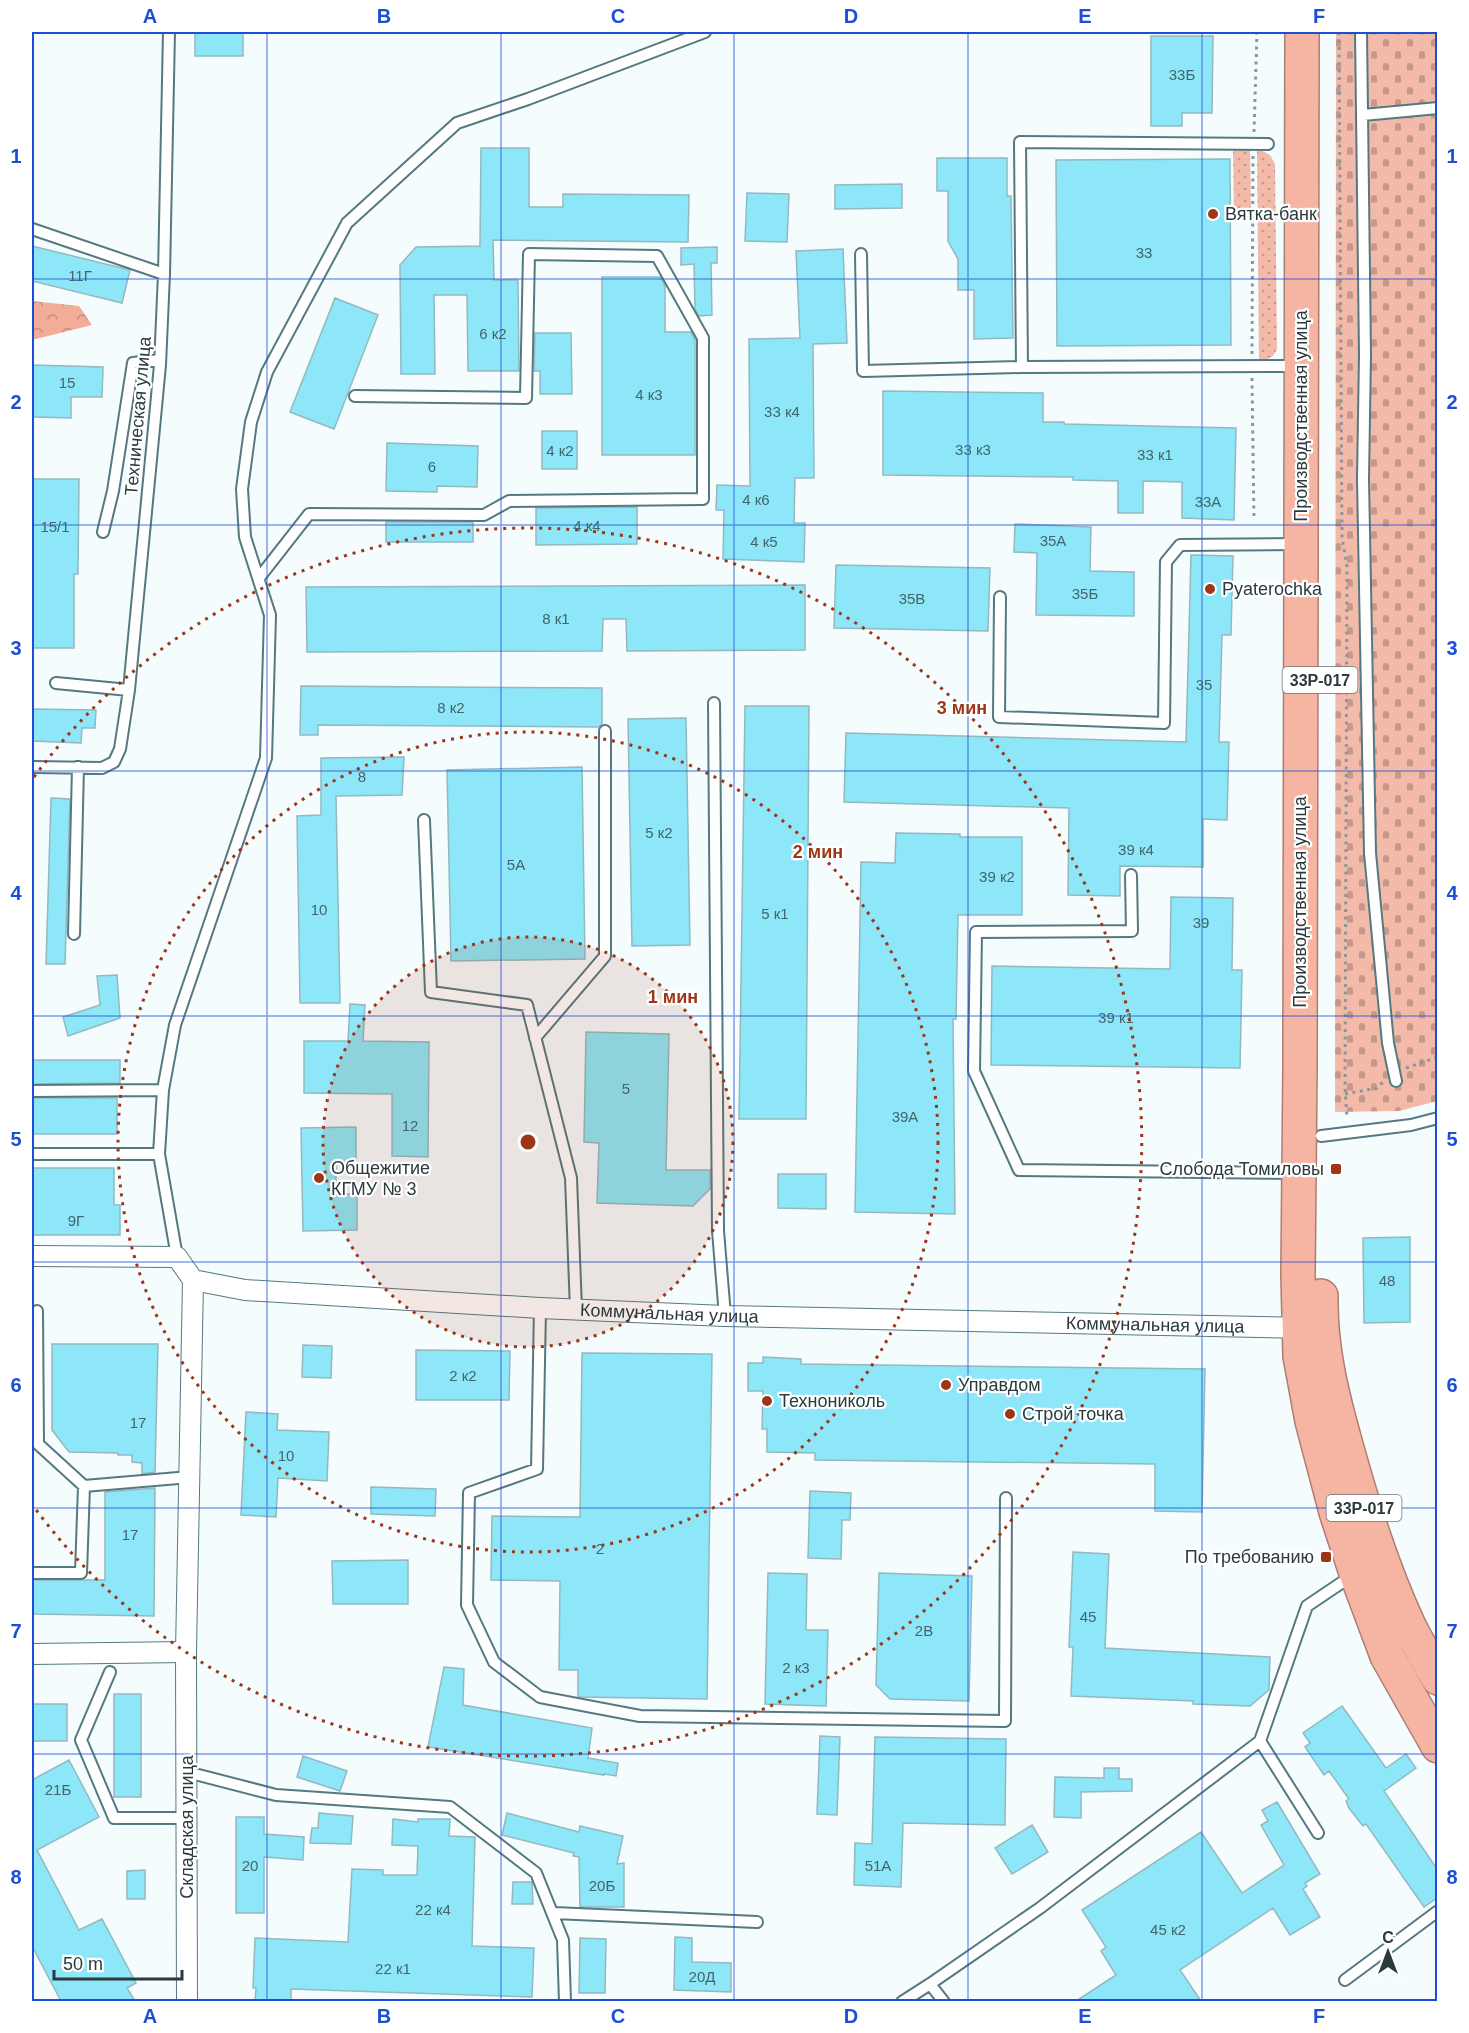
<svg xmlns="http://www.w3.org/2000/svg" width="1469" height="2033" viewBox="0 0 1469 2033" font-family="Helvetica,sans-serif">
<defs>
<pattern id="grass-dots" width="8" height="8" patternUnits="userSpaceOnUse" patternTransform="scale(1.5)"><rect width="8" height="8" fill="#f4baa9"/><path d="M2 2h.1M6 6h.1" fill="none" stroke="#c6988b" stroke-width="1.8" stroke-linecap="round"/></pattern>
<pattern id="forest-crowns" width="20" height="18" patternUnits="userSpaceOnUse" patternTransform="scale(1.5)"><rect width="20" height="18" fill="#f3ac97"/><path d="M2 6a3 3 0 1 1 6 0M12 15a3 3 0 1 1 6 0" fill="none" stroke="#c58d7c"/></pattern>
<pattern id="cemetery-stones" width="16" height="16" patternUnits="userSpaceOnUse" patternTransform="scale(1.5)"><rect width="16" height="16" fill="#f4baa9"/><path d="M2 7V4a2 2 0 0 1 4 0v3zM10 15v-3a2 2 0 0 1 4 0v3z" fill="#c6988b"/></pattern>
</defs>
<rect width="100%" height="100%" fill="#f4fcfd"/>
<path fill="url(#grass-dots)" d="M1233,147H1250L1251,214L1234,215Z
M1257,148L1270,155L1275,164L1277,349L1273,356L1259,363Z"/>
<path fill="url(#forest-crowns)" d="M32,301L79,306L92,325L32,340Z"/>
<path fill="url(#cemetery-stones)" d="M1336,32H1437V1101L1399,1111L1335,1112Z"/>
<path fill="#8de7f8" stroke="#92b9c0" stroke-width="1.5" d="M195,32H243V56H195Z
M1151,36H1213L1212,113H1182V126H1151Z
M481,148H529V207H563V194L689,195L688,242L493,240L494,280H518L519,371H468L467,295H434L435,374H401L400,265L416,247L480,246Z
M937,158H1007V196H1011L1013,338L974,339V290H958V259L948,241V191H937Z
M1230,159L1231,345L1057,346L1056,160Z
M902,184V208L835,209V185Z
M747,193L789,194L787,242L745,241Z
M32,246L130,270L122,303L32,281Z
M717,247V263H711L712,315L699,316L695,309L694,264L681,265V248Z
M843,249L847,343L813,344L814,478H795L794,523H805L804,562L723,559L724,510H716L717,485L750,486L749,339L800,338L796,251Z
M602,277H660L665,286V332H691L695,340V455H602Z
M335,298L378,315L334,429L290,412Z
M535,333H571L572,394H540V371H534Z
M32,365L103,367L102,397H71V418L32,417Z
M883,391L1043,393V422H1064V424L1236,428L1234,520L1182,518V482L1143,481V513H1118V481L1073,480V477L883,475Z
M542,431H577V469H542Z
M387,443L478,446L477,487L437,486V492L386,491Z
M32,479H79L78,574H74V648H32Z
M637,507V544L536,545V508Z
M386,522H473V542H386Z
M1015,524L1091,527L1090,571L1134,572V616L1036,615L1037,553L1014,552Z
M1191,555L1233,556L1231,635H1222L1219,742H1229L1227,820L1203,819V867L1120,866V896L1068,895L1069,808L844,802L846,733L1186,742Z
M836,565L990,568L988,631L834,628Z
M805,585V650L627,651L626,619H603L602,651L307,652L306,587Z
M301,686L602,688V724L598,727L318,725V735H300Z
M745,706H809L806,1119H739Z
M32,709L96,710L95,728H82L81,743L32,741Z
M686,718L690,945L632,946L628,719Z
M404,757L402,795L336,796L340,1003H300L297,816L321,815V758Z
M582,767L585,959L451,961L447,770Z
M51,798L70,799L65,964H46Z
M896,833L960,834V837H1022V915H958L956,1019H953L955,1214L855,1212L861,862L895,863Z
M1171,897L1233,898L1232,970H1242L1240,1068L991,1065L992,966L1170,969Z
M117,975L120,1018L68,1036L63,1017L100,1005L97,976Z
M350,1004L365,1005L363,1041L429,1042L428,1157L392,1156V1094L304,1093V1041H348Z
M586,1032L669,1034L666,1170H710V1189L693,1206L597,1203L599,1143L584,1142Z
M32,1060H120V1083L32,1084Z
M32,1098H117V1134H32Z
M356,1127V1162H336V1194H357V1230L303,1231L301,1128Z
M32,1168H114V1205H120V1235H32Z
M778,1174H826V1209L778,1208Z
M1410,1237V1322L1364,1323L1363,1238Z
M52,1344H158L155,1472L142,1474V1463L132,1462V1455H118V1453L69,1452L52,1430Z
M303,1345L332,1346L331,1378L302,1377Z
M416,1350L510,1351L509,1400H416Z
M582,1353L712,1354L707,1699L578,1697V1670H559L560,1581L491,1580L492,1516L580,1517Z
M763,1357L801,1359V1364L1205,1369L1202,1512L1155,1511V1464L815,1460V1453L767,1452V1429H762L763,1391H748V1363H763Z
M246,1412L278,1414L277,1430L329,1432L327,1481L278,1478L276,1517L241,1515Z
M371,1487L436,1489L435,1516L371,1514Z
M155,1488L154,1616L32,1614V1580H105V1492Z
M810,1491L851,1493L850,1520H842L841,1559L808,1558Z
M1073,1552L1109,1554L1105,1648L1270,1657L1269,1690L1250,1706L1193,1704V1701L1071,1696L1073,1647H1069Z
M408,1560V1604H333L332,1561Z
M768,1573L807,1574L806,1630H828L826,1706L765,1704Z
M879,1573L972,1576L969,1701L890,1699L876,1685Z
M444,1667L464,1669L463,1705L592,1728L588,1758L618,1763L616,1776L604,1774V1775L428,1747Z
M114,1694H141V1797H114Z
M32,1704H67V1741H32Z
M1342,1706L1386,1768L1406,1754L1416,1768L1384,1791L1437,1869V1898L1424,1907L1366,1824L1363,1826L1349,1808L1346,1801L1349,1799L1329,1771L1324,1775L1305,1747L1310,1743L1303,1733Z
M820,1736L840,1737L837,1815L817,1814Z
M875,1737L1006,1739L1005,1825L903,1823L901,1887L854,1885L855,1843L872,1844Z
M303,1756L347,1771L340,1791L297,1777Z
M69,1760L99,1817L37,1850L79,1930L102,1919L136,1983L127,1988L135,2001H61L32,1946V1780Z
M1104,1768H1119V1779H1132V1791L1081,1792V1818L1054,1817L1055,1777L1104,1778Z
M1277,1802L1320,1874L1305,1883L1307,1886L1303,1889L1320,1917L1290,1935L1273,1908L1180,1970L1201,2001H1076L1116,1975L1101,1951L1106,1947L1082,1910L1201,1832L1242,1893L1284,1865L1261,1825L1268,1821L1262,1810Z
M319,1813L353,1816L351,1844L310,1843L312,1828H318Z
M507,1813L579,1832L580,1826L623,1836L617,1864L624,1863V1907H580L579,1857L573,1856L574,1853L502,1835Z
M236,1817H264V1834L304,1837L303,1860L264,1857V1913H236Z
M393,1819L418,1822V1819H450L449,1836L475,1837L472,1946L534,1948L532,1997L291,1989V2001H255L256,1988H253L255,1938L348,1942L352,1869L383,1870V1875H417L418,1846L392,1845Z
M1032,1825L1048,1852L1012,1874L995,1848Z
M145,1870V1899H127V1871Z
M513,1882H532L533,1904H512Z
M675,1937L692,1938V1962L731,1963V1992L674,1990Z
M580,1938L606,1939L605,1993H579Z"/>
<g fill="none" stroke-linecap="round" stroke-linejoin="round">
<g stroke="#557981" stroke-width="14">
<path id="service" d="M1361,32L1365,354L1363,479L1370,853L1388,1043L1396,1081
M1363,115L1438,108
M32,229L164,274
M861,254L863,371L1022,367L1298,366
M1022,367L1020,142L1268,144
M103,532L113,491L133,363L160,360
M259,578L309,514L484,515L509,501L703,499V338L657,256L529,254L526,398L355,396
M1000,597L999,717L1164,723L1166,562L1180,545L1298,544
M56,683L129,690
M714,703L718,1231L725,1316
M32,767L102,768L114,762L120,749L129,690L160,365L164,274L169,32
M424,820L431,992L527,1005L571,1178L576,1310
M1131,875L1132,931L976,932L974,1071L1019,1170L1296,1173
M74,934L78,767
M535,1038L605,956V731
M32,1091L163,1090
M1321,1136L1411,1125L1438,1118
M32,1154H159
M177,1257L159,1154L163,1090L175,1025L266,758L270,615L245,537L242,489L251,422L267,372L347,223L457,123L528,99L705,32
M540,1308L537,1469L469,1493L467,1605L494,1662L540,1697L640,1716L1005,1721L1006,1498
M37,1311L38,1444L84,1486
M32,1573H81L84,1486L190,1477
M110,1672L81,1740L114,1818H187
M1260,1741L1318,1833
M187,1772L276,1795L450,1807L536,1873L563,1940L565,2002
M554,1913L757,1922
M1345,1980L1438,1911
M930,1984L944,2002
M902,2002L930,1984L1040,1908L1260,1741L1307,1606L1353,1575"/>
</g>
<g stroke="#557981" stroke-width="22">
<g id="minor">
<path id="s1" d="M32,1256L177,1257L193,1280L245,1290L540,1308L725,1316L1309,1328"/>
<path d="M32,1654L186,1652"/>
<path d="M187,2002L186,1652L193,1280"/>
</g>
</g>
<g stroke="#ad7e6f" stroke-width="36">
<path id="trunk" d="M1302,32L1300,1066L1298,1275L1300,1356L1312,1421L1336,1512L1356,1573L1387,1656L1438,1746
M1321,1296C1320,1348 1332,1395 1346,1445C1363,1506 1382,1568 1409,1626C1418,1644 1428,1661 1438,1678"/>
</g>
<path stroke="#8a9799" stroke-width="3" stroke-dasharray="3 4.5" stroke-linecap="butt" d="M1339,32L1342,538L1347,566L1345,1087L1347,1119
M1254,132L1257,32
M1252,354L1253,156
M1252,378L1254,520
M1406,1068L1438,1057
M1345,1094L1377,1088L1383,1082"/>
<use href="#service" stroke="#fff" stroke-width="10"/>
<use href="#minor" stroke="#fff" stroke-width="20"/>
<use href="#trunk" stroke="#f6b4a2" stroke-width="33"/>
</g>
<path fill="none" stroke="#1d4ed8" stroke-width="1.5" stroke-opacity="0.55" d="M267,32V2002M501,32V2002M734,32V2002M968,32V2002M1202,32V2002M32,279H1438M32,525H1438M32,771H1438M32,1016H1438M32,1262H1438M32,1508H1438M32,1754H1438"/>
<circle cx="528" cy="1142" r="205" fill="#9d3616" fill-opacity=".12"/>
<g fill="none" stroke="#9d3616" stroke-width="3" stroke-dasharray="3 6">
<circle cx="528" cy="1142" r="205"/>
<circle cx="528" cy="1142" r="410"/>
<path d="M34 777A614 614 0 1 1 34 1507"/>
</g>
<g fill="#9d3616" stroke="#fff" stroke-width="2">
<circle cx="1213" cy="214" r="6"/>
<circle cx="1210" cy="589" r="6"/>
<rect x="1330" y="1163" width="12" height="12" rx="3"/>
<circle cx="319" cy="1178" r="6"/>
<circle cx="946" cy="1385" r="6"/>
<circle cx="767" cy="1401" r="6"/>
<circle cx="1010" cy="1414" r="6"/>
<rect x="1320" y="1551" width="12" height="12" rx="3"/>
</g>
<g text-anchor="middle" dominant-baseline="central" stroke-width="4.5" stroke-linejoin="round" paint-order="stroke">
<g font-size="15" fill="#43656c">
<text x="1182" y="74">33Б</text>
<text x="1144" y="252">33</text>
<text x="80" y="275">11Г</text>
<text x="493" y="333">6 к2</text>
<text x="67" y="382">15</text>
<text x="649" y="394">4 к3</text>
<text x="782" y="411">33 к4</text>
<text x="973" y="449">33 к3</text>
<text x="560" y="450">4 к2</text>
<text x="1155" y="454">33 к1</text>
<text x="432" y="466">6</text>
<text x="756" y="499">4 к6</text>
<text x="1208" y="501">33А</text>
<text x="587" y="525">4 к4</text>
<text x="55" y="526">15/1</text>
<text x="1053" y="540">35А</text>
<text x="764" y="541">4 к5</text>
<text x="1085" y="593">35Б</text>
<text x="912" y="598">35В</text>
<text x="556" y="618">8 к1</text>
<text x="1204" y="684">35</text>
<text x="451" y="707">8 к2</text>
<text x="362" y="776">8</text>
<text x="659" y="832">5 к2</text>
<text x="1136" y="849">39 к4</text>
<text x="516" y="864">5А</text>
<text x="997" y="876">39 к2</text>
<text x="319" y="909">10</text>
<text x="775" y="913">5 к1</text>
<text x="1201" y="922">39</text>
<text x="1116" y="1017">39 к1</text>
<text x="626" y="1088">5</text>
<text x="905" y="1116">39А</text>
<text x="410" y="1125">12</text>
<text x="76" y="1220">9Г</text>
<text x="1387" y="1280">48</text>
<text x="463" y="1375">2 к2</text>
<text x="138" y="1422">17</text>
<text x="286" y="1455">10</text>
<text x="130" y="1534">17</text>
<text x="600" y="1548">2</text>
<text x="1088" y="1616">45</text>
<text x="924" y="1630">2В</text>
<text x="796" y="1667">2 к3</text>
<text x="58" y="1789">21Б</text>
<text x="250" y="1865">20</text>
<text x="878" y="1865">51А</text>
<text x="602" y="1885">20Б</text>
<text x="433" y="1909">22 к4</text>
<text x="1168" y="1929">45 к2</text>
<text x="393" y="1968">22 к1</text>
<text x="702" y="1976">20Д</text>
</g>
<g fill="#fff" stroke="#6a7577" stroke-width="1.5">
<rect x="1282.5" y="667" width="75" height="26" rx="4.5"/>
<rect x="1326.5" y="1495" width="75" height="26" rx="4.5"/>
</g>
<g font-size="16" font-weight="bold" fill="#2a3a3d">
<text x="1320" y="680">33Р-017</text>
<text x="1364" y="1508">33Р-017</text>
</g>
<g font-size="18" fill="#2a3a3d" stroke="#fff" text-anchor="start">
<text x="1225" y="214">Вятка-банк</text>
<text x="1222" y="589">Pyaterochka</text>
<text x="331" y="1168">Общежитие<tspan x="331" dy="21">КГМУ № 3</tspan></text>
<text x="1324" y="1169" text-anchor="end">Слобода Томиловы</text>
<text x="958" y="1385">Управдом</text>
<text x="779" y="1401">Технониколь</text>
<text x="1022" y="1414">Строй точка</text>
<text x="1314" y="1557" text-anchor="end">По требованию</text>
</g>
<g font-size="18" fill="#2a3a3d" stroke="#fff">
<text transform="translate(138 416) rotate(-85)">Техническая улица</text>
<text transform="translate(1301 416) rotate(-90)">Производственная улица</text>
<text transform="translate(1300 902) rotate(-90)">Производственная улица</text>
<text stroke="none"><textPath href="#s1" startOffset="651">Коммунальная улица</textPath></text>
<text stroke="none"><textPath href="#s1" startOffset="1137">Коммунальная улица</textPath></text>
<text transform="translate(187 1827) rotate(-90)">Складская улица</text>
</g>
</g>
<circle cx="528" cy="1142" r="9" fill="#9d3616" stroke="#fff" stroke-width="3"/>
<g font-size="18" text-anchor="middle" font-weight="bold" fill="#9d3616" stroke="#fff" stroke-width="4.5" stroke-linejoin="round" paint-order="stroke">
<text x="962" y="714">3 мин</text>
<text x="818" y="858">2 мин</text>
<text x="673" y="1003">1 мин</text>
</g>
<rect width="1469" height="2033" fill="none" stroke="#ffffff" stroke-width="66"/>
<g transform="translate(1388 1952)" stroke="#ffffff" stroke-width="4.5" paint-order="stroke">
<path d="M0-4.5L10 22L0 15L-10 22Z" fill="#2a3a3d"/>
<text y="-9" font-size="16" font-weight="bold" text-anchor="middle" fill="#2a3a3d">С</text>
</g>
<path d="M54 1970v9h128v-9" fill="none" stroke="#2a3a3d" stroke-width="3"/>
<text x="63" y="1970" font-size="18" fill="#2a3a3d" stroke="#ffffff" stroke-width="4.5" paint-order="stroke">50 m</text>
<rect x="33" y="33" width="1403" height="1967" fill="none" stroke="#1d4ed8" stroke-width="2"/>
<g font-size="20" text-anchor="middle" font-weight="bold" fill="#1d4ed8">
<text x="150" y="23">A</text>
<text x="384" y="23">B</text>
<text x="618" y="23">C</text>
<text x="851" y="23">D</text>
<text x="1085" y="23">E</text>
<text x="1319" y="23">F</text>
<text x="16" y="163">1</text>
<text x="1452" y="163">1</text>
<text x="16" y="409">2</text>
<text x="1452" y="409">2</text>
<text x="16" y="655">3</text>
<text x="1452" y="655">3</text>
<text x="16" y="900">4</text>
<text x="1452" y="900">4</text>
<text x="16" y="1146">5</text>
<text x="1452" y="1146">5</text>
<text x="16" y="1392">6</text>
<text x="1452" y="1392">6</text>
<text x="16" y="1638">7</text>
<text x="1452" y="1638">7</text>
<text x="16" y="1884">8</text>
<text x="1452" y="1884">8</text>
<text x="150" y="2023">A</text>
<text x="384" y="2023">B</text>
<text x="618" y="2023">C</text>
<text x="851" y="2023">D</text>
<text x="1085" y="2023">E</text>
<text x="1319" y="2023">F</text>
</g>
</svg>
